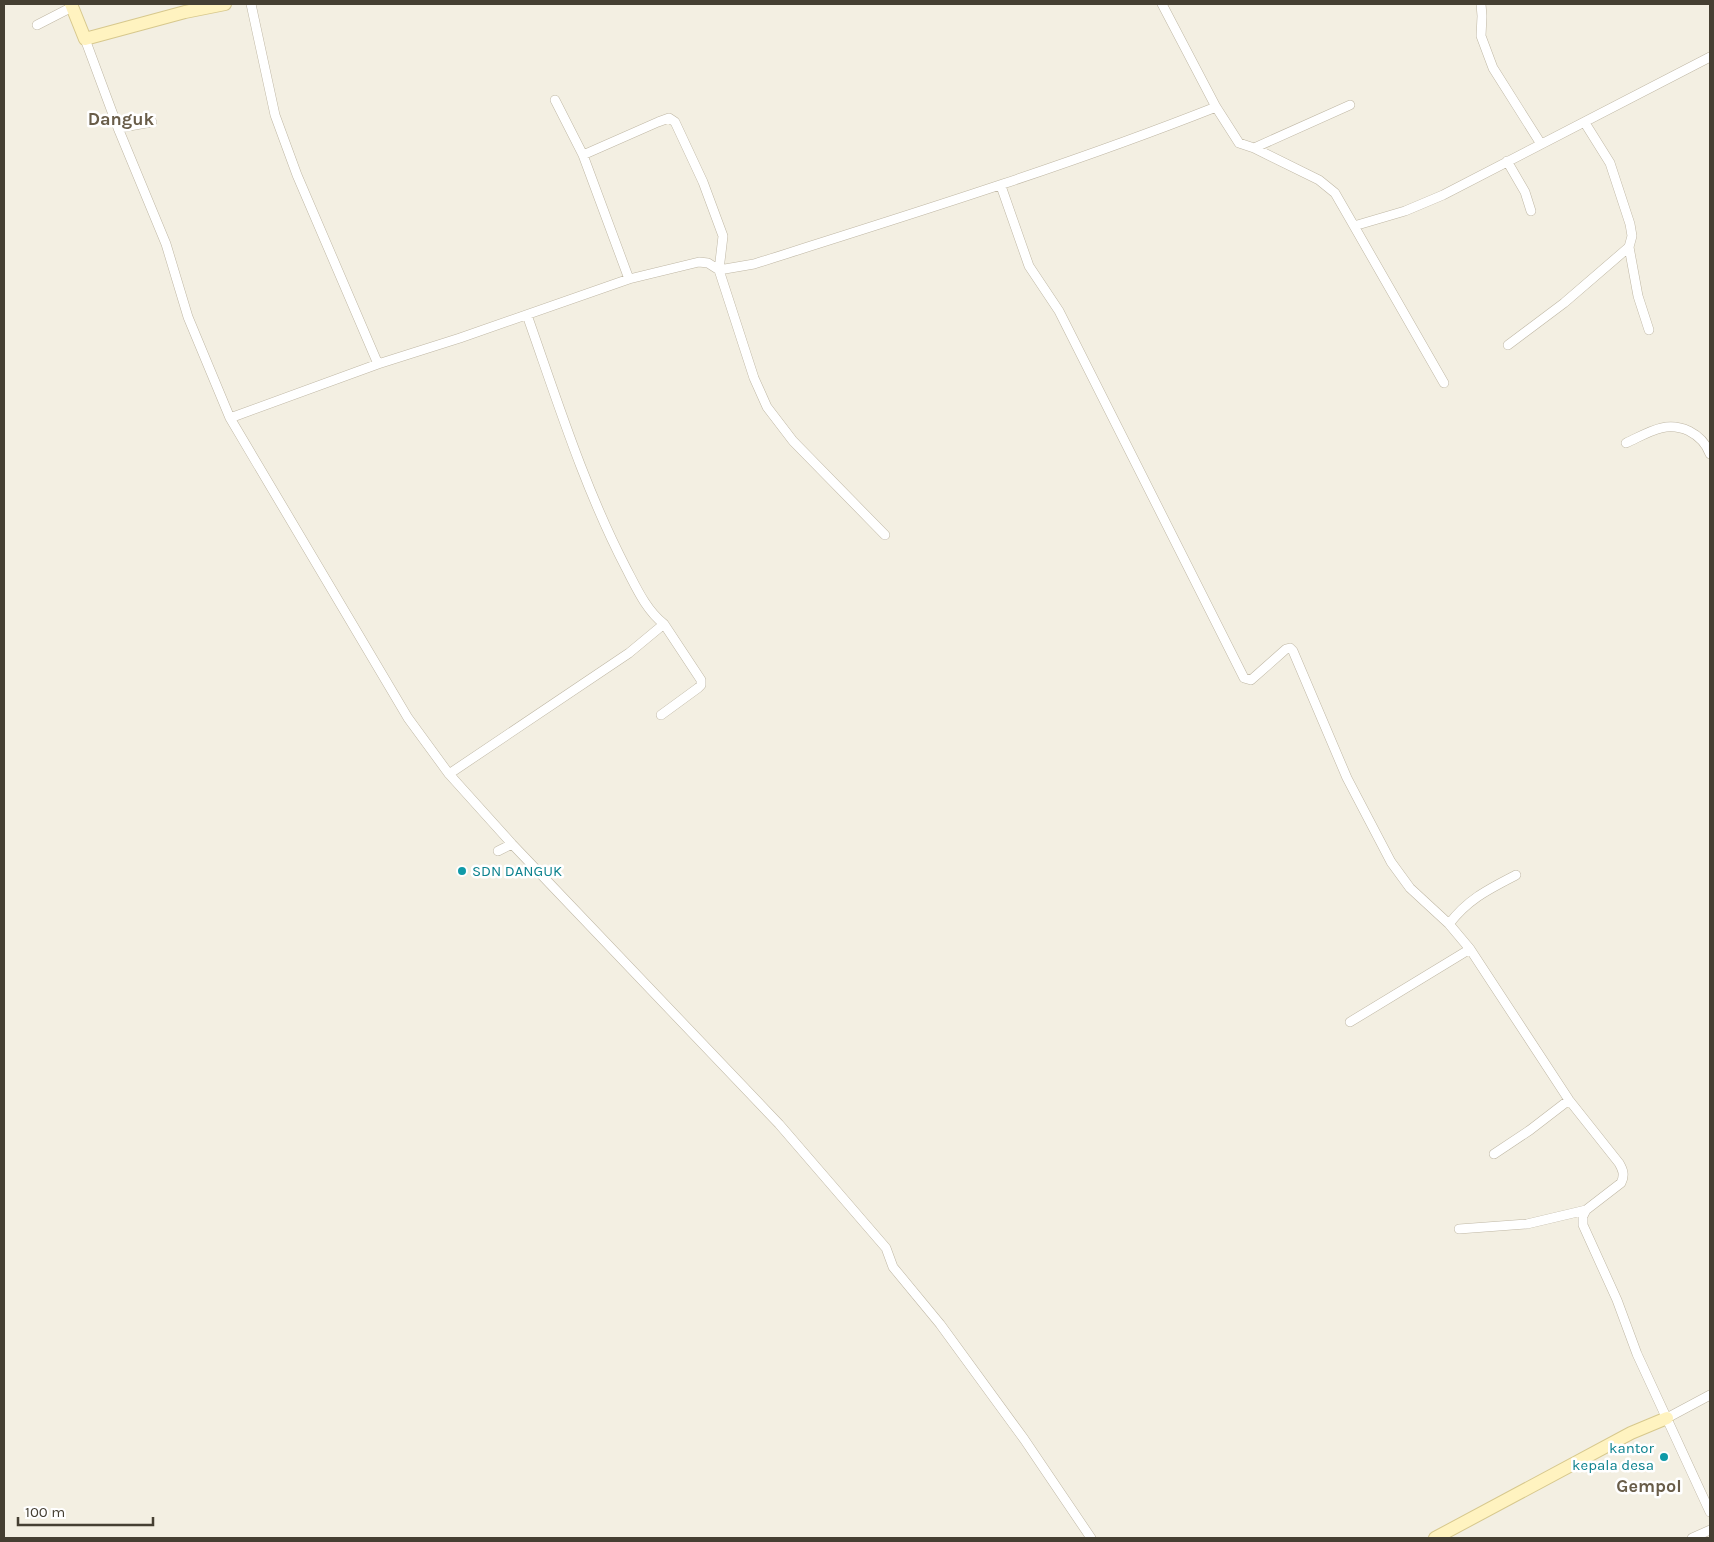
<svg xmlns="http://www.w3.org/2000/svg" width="1714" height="1542" viewBox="0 0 1714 1542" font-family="Karla,sans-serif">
<rect width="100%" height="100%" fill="#f3efe2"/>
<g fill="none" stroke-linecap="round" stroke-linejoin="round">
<g stroke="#bfb7a4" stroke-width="10">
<path id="street" d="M251,4L275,115L297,175L378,364
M1162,4L1216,107L1239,143L1254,148L1319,180L1335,193L1354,226L1405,211L1443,195L1710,57
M1481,4L1482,16L1481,36L1493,68L1541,144
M37,25L72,7
M85,39L118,128L166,244L188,317L230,418L408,718L449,774L512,844L779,1124L886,1248L893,1267L940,1324L1024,1439L1091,1538
M555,100L583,155L629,279
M118,128L152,122
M1254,148L1350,105
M583,155L658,122L669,118L675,122L703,182L723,236L719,270L754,378L767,407L793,441L885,535
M1507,161L1525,192L1531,211
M1001,186L1029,266L1059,311L1244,678L1251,680L1286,649L1290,648L1293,651L1347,778L1391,862L1410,888L1449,924L1470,949L1569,1100L1619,1163C1623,1170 1625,1175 1621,1183L1586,1210L1583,1216V1225L1617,1300L1637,1354L1710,1512
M1354,226L1444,383
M1629,247L1638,296L1649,330
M1508,345L1564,303L1629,247L1632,236L1630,224L1610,163L1585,123
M230,418L378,364L460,338L629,279L699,262L708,263L719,270L754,264C909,215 1064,167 1216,107
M1626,443C1648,433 1665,420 1689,431C1699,436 1706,443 1710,454
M661,715L698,688L701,685V680L664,624
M449,774L629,653L664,624C646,610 636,587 626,568C584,487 557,400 527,315
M498,851L512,844
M1449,924C1468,899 1489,889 1516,875
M1350,1022L1470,949
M1494,1154L1530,1130L1569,1100
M1459,1229L1527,1224L1586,1210
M1667,1418L1710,1395
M1692,1538L1710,1530"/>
</g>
<g stroke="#d7c88d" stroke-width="14">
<path id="secondary" d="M71,4L85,39L185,12L225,4
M1435,1538L1631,1433L1667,1418"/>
</g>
<use href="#street" stroke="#fff" stroke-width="9"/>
<use href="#secondary" stroke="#fff3c0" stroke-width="12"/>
</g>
<g fill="#0f9aa8" stroke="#fff" stroke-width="2">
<circle cx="462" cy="871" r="5"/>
<circle cx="1664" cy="1457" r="5"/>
</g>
<g text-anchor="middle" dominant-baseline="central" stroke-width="5" stroke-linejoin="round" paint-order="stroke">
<g font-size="15" fill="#0d838f" stroke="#fff" text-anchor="start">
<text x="472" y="871">SDN DANGUK</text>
<text x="1654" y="1448" text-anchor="end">kantor<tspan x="1654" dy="17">kepala desa</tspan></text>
</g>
<g font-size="18" font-weight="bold" fill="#695d49" stroke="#fff">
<text x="121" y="119">Danguk</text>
<text x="1649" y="1486">Gempol</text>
</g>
</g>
<rect width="1714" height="1542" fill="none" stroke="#453f32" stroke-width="10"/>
<path d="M18 1517v8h135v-8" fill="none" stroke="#453f32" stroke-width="2.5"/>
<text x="25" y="1517" font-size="15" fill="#453f32" stroke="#ffffff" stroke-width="4" paint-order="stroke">100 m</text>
</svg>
